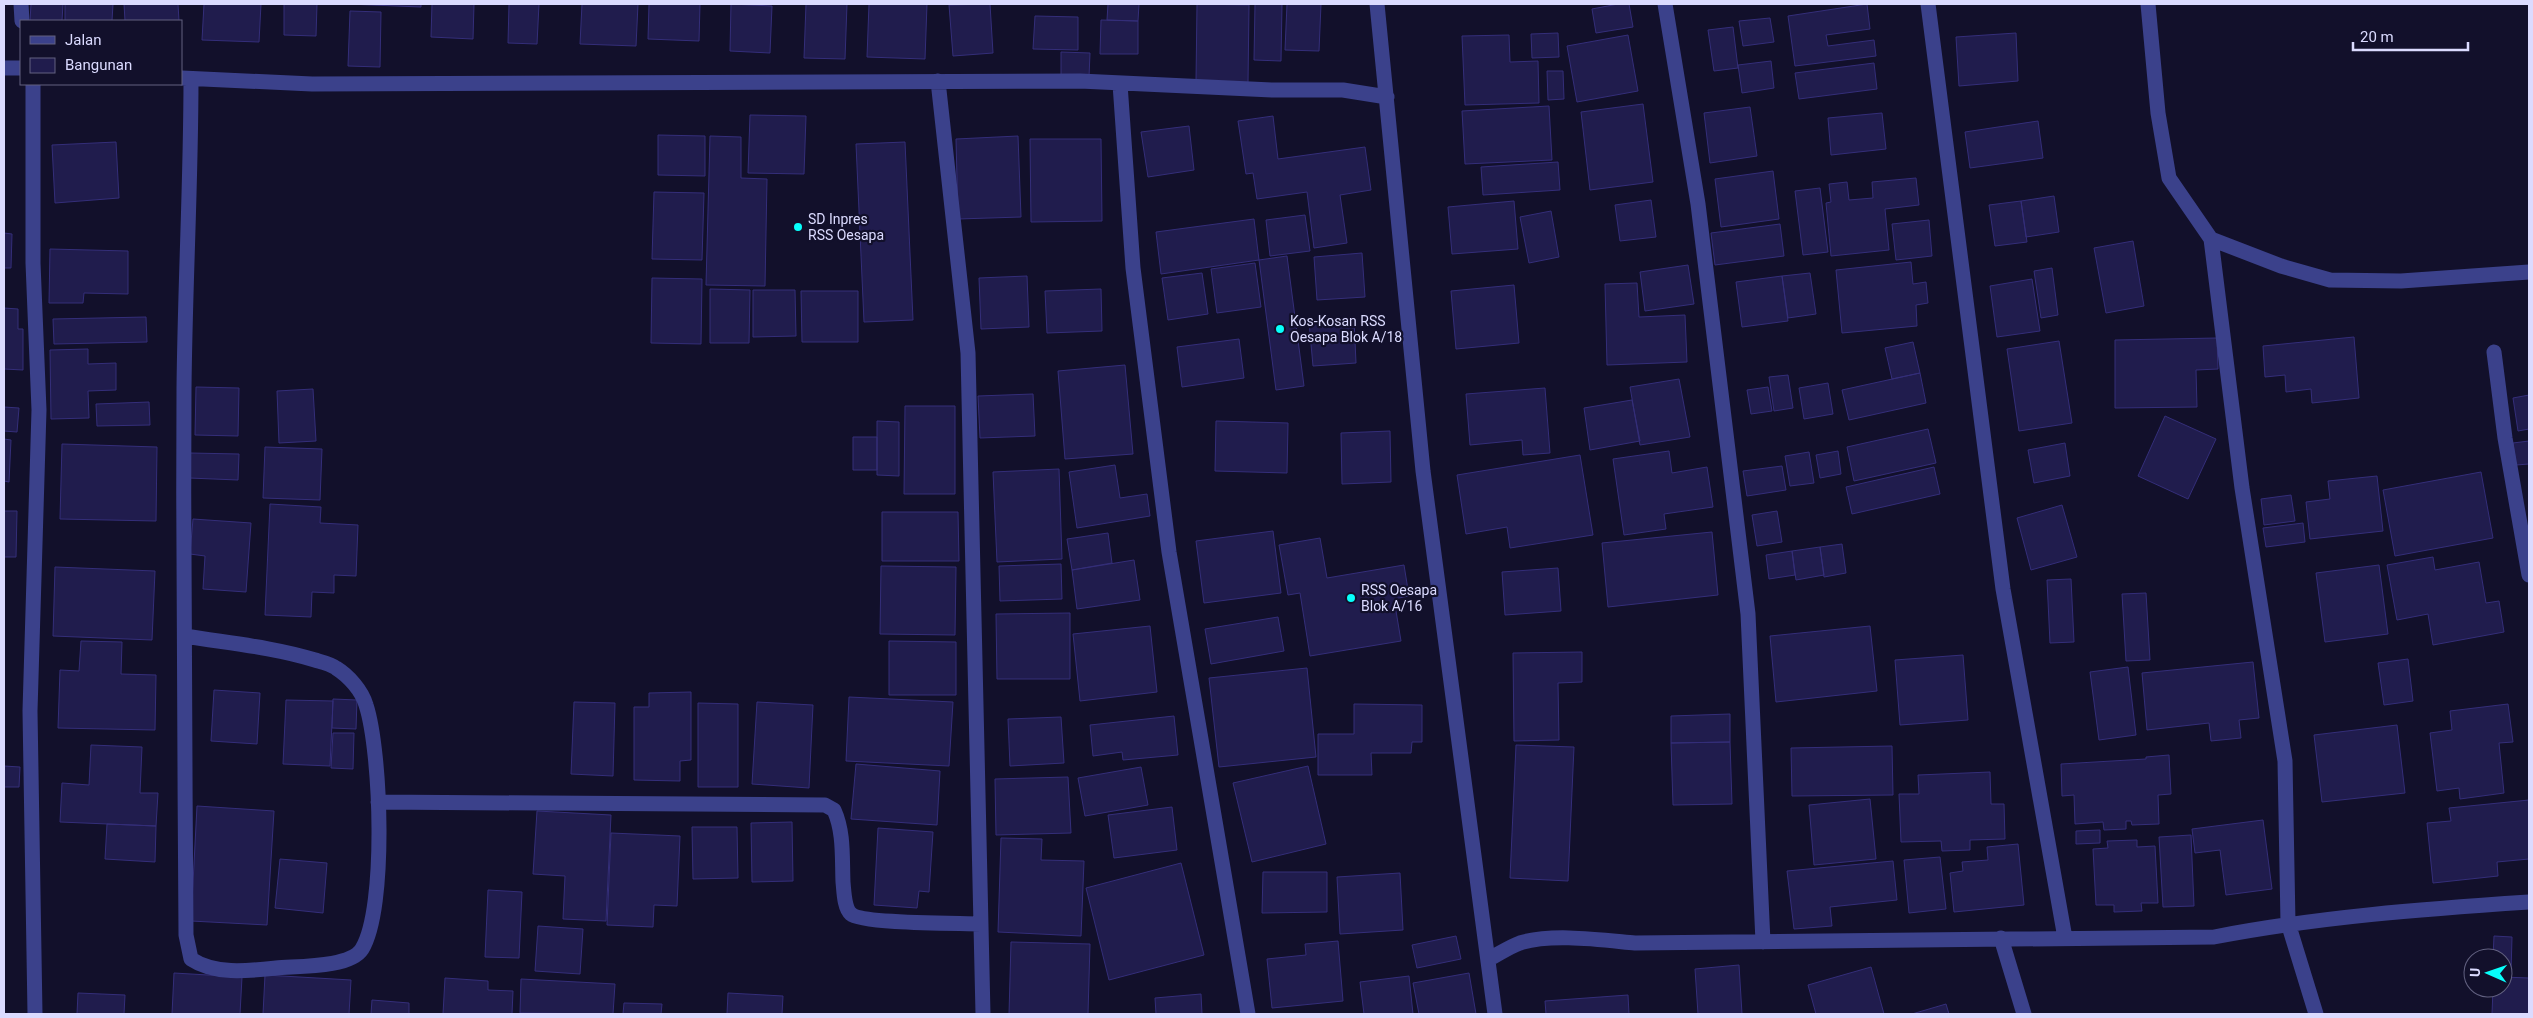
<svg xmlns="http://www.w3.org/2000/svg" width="2533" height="1018" font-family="Roboto,sans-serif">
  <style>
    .building { fill: #201c4d; stroke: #342e79 }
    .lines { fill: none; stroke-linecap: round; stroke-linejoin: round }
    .minor { stroke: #3b418b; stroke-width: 15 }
    .poi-dot { fill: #07fffb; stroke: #12102b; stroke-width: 2 }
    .labels { text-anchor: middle; stroke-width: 4.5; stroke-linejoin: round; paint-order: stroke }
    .poi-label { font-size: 14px; fill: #dbdbff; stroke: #12102b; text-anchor: start }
  </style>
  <rect width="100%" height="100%" fill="#12102b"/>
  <path class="building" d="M31,4h32l-1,17h-32z
    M65,4h48l-1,17h-47z
    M124,4h54l1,17h-54z
    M204,4h57l-2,38 -57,-2z
    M284,4h33l-1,32 -32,-1z
    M347,4h74v3z
    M432,4h42l-1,35 -42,-2z
    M509,4h30l-2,40 -29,-1z
    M582,4h56l-2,42 -56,-2z
    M649,4h51l-1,37 -51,-2z
    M731,4l41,2 -2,47 -40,-2z
    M806,4h41l-2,55 -41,-1z
    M869,4h58l-2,55 -58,-2z
    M990,4l3,49 -40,3 -4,-51z
    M1108,4h31l-1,17 -31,-1z
    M1197,4l52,1 -1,78 -52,-1z
    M1255,4h27l-1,57 -27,-1z
    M1287,4h34l-2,47 -34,-1z
    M1618,4h11l4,23 -37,6 -4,-24z
    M1867,4l3,25 -44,6 2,11 46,-6 2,16 -81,10 -7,-50z
    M350,11l31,1 -1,55 -32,-1z
    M1035,16l43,1v33l-45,-1z
    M1770,18l4,24 -31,4 -4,-25z
    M1101,20l37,1v33h-38z
    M1733,27l5,41 -24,3 -6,-41z
    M1558,33l1,24 -27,1 -1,-24z
    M2016,33l2,48 -59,5 -3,-49z
    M1509,35l1,27 28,-1 1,42 -74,2 -3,-69z
    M1628,35l10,56 -61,11 -10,-56z
    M1061,52l29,1 -1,24 -28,-1z
    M1771,61l3,27 -32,5 -4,-28z
    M1874,63l3,26 -78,10 -4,-26z
    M1547,71h16l1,28 -16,1z
    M1643,104l10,78 -63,8 -9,-78z
    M1549,106l3,54 -87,4 -3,-53z
    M1750,107l7,49 -47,7 -6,-50z
    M1882,113l4,36 -55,6 -3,-37z
    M750,115l56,1 -2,58 -56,-1z
    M1273,116l5,43 87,-12 6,43 -31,5 7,48 -33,5 -7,-56 -50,7 -4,-26 -7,1 -8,-53z
    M2038,121l5,37 -73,10 -5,-36z
    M1189,126l5,44 -46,7 -7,-45z
    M658,135l47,1v40l-47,-1z
    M710,136l31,1v41l26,1 -2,107 -59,-1z
    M1018,136l3,81 -63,2 -2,-80z
    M1030,139h71l1,82 -71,1z
    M116,142l3,56 -64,5 -3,-58z
    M905,142l8,178 -49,2 -8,-178z
    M1558,162l2,28 -77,5 -2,-28z
    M1773,171l6,48 -58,8 -6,-48z
    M1916,178l3,27 -34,4 4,41 -58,6 -5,-53 5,-1 -2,-18 18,-2 2,18 24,-2 -1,-16z
    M1820,188l8,64 -25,3 -8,-64z
    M654,192l50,1 -2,67 -50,-1z
    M2054,196l5,36 -33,5 -5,-36z
    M1651,200l5,37 -36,4 -5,-36z
    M1514,201l4,48 -66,5 -4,-47z
    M2021,201l6,41 -32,4 -6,-41z
    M1551,211l8,46 -30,6 -9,-46z
    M1305,215l5,36 -40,5 -4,-36z
    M1254,219l5,41 -98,14 -5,-42z
    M1929,220l3,36 -36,4 -4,-36z
    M1780,224l4,32 -69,9 -4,-32z
    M4,233l8,1 -1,34h-7z
    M2133,241l11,65 -38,7 -12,-65z
    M50,249l78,2v43l-44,-1 -1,10h-34z
    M1362,253l3,44 -48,3 -3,-43z
    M1287,256l17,130 -28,4 -17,-130z
    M1911,262l2,22 13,-2 2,21 -12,2 1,21 -75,7 -6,-63z
    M1255,263l6,44 -44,6 -6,-44z
    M1688,265l6,39 -49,7 -5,-39z
    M2052,268l6,47 -17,3 -7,-47z
    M1202,273l6,41 -40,6 -6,-42z
    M1810,273l6,41 -28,4 -6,-42z
    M1027,276l2,51 -48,2 -2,-51z
    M1782,276l6,45 -46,6 -6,-45z
    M652,278l50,1 -1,65 -50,-1z
    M2032,279l8,52 -43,6 -7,-51z
    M1637,283l2,34 46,-2 2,47 -80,3 -2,-81z
    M1514,285l5,58 -63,6 -5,-58z
    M710,289l40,1 -1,53h-39z
    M1101,289l1,42 -55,2 -2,-42z
    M753,290h42l1,46 -43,1z
    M801,291h57v51h-56z
    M4,308l14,1v20h5v41l-19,-1z
    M146,317l1,25 -93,2 -1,-25z
    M1354,319l2,44 -43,3 -4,-44z
    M2354,337l5,61 -47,5 -1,-14 -25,3 -1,-17 -20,2 -2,-31z
    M2217,338l1,31 -22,1 1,37 -82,1v-68z
    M1239,339l5,39 -62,9 -5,-40z
    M2059,341l13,82 -53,8 -12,-82z
    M1913,342l7,31 -28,6 -7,-31z
    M88,349v15l28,-1v27l-28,1 1,27 -38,1 -1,-69z
    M1125,365l8,89 -68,5 -7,-88z
    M1920,373l6,30 -77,17 -7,-30z
    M1788,375l5,33 -19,3 -5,-34z
    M1679,379l11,58 -50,8 -10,-58z
    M1828,383l5,31 -29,5 -5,-31z
    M196,387l43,1 -1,48 -43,-1z
    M1768,387l4,24 -21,3 -4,-24z
    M1545,388l5,65 -27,2 -1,-15 -52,5 -4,-51z
    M313,389l3,52 -37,2 -2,-52z
    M1033,394l2,42 -55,2 -2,-42z
    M2529,395v34l-11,2 -5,-33z
    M1632,400l8,41 -50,9 -6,-42z
    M149,402l1,23 -53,1 -1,-22z
    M905,406h50v88h-51z
    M4,407l15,1 -2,24 -13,-1z
    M2165,416l51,23 -28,60 -50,-23z
    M877,421l22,1v54l-22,-1z
    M1216,421l72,2 -1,50 -72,-2z
    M1928,429l8,34 -82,18 -7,-34z
    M1390,431l1,51 -49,2 -1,-51z
    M853,437h24v33h-24z
    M4,439l7,1 -2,42 -5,-1z
    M2529,441v23l-13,1 -3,-22z
    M2065,443l5,33 -36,7 -6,-33z
    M62,444l95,3 -1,74 -96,-2z
    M265,447l57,2 -2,51 -57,-2z
    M1669,451l3,22 35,-6 6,40 -49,7 2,15 -42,6 -11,-76z
    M1838,451l3,23 -21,4 -4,-23z
    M1809,452l5,31 -24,3 -5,-30z
    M190,453l49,1 -1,26 -49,-2z
    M1580,455l13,80 -83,13 -3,-21 -41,7 -9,-59z
    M1115,465l5,33 27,-4 3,22 -73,12 -8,-56z
    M1782,466l4,24 -39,6 -4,-25z
    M1934,467l6,27 -88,20 -6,-27z
    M1059,469l3,90 -65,3 -4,-90z
    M2481,472l12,66 -98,18 -12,-66z
    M2377,476l6,55 -73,8 -4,-37 24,-3 -2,-18z
    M2291,495l4,26 -31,4 -3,-26z
    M270,504l51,3 -1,16 38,2 -2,51 -22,-1v18l-22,-1 -1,25 -46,-2z
    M2062,505l15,52 -46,13 -14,-52z
    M4,511h13l-1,46h-12z
    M1777,511l5,31 -25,4 -5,-31z
    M882,512h76l1,49h-77z
    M193,519l58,4 -5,69 -43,-3 2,-33 -15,-2z
    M2303,523l2,19 -39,5 -3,-19z
    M1273,531l8,62 -77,10 -8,-62z
    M1712,532l6,63 -110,12 -6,-64z
    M1108,533l4,30 -40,7 -5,-31z
    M1320,538l7,40 77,-13 5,31 -15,3 7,42 -91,15 -10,-63 -12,2 -9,-50z
    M1842,544l4,29 -22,4 -4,-30z
    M1820,547l4,28 -28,5 -4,-29z
    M1792,551l3,24 -26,4 -3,-24z
    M2433,557l2,13 44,-8 7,41 13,-2 5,31 -71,13 -5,-31 -31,6 -10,-55z
    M1134,560l6,40 -63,9 -5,-39z
    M1061,564l1,35 -62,2 -1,-35z
    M2379,565l9,69 -63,8 -9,-69z
    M881,566l75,1 -1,68 -75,-1z
    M55,567l100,4 -3,69 -99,-4z
    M1558,568l3,43 -56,4 -3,-43z
    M2071,579l3,63 -24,1 -3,-63z
    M2146,593l4,67 -24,1 -4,-67z
    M1070,613v66h-73l-1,-65z
    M1278,617l6,34 -73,13 -6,-35z
    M1150,626l7,66 -77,9 -7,-67z
    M1870,626l7,65 -101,11 -6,-66z
    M81,641l41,1 -1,32 35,1 -1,55 -97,-2 2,-58 19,1z
    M889,641l67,1v53h-67z
    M1582,652v30l-24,1 1,57 -45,1 -1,-88z
    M1963,655l5,65 -68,5 -5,-65z
    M2408,659l5,42 -29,4 -6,-42z
    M2253,662l6,56 -20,2 2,18 -30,3 -2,-18 -62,7 -5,-57z
    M2128,667l8,68 -37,5 -9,-68z
    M1307,668l9,89 -97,10 -10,-89z
    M214,690l46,3 -3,51 -46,-3z
    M691,692v68l-11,1v20l-46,-1v-73h15v-14z
    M849,697l104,5 -4,64 -103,-5z
    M333,699l24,1 -1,29 -24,-1z
    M286,700l47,1 -3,65 -47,-2z
    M574,702l41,1 -2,73 -42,-2z
    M757,702l56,3 -4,83 -57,-4z
    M698,703l40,1v83h-40z
    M1354,704l68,1v37h-10l-1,11h-40l1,22h-54v-41h36z
    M2508,704l5,38 -14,1 5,50 -44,6 -1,-11 -22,3 -7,-58 22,-3 -2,-19z
    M1730,714v28l-59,1v-27z
    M1174,716l4,39 -55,5 -1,-8 -29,4 -3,-31z
    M1061,717l3,46 -54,3 -2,-47z
    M2397,725l8,68 -83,9 -8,-67z
    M333,733h21l-1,36 -22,-1z
    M1730,742l2,62 -59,1 -2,-62z
    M91,745l51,2 -2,46h18l-2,33 -96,-4 2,-39 27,2z
    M1516,745l58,2 -6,134 -58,-3z
    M1892,746l1,49 -101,1 -1,-48z
    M2169,755l2,39 -13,1 1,29 -27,1 -1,-4h-5v8l-22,1 -1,-8 -28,2 -1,-29 -12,1 -1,-32 85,-5v-2z
    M856,764l84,7 -3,54 -86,-6z
    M4,766l16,1 -1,20h-15z
    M1308,766l18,78 -74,18 -19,-79z
    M1141,767l7,38 -63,11 -7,-38z
    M1990,772l1,32h13l1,35 -35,1v10l-28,1 -1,-10 -40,1 -2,-48h20l-1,-19z
    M1068,777l3,56 -75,2 -1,-56z
    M1870,799l6,60 -62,6 -5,-60z
    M2529,800v59l-32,3 1,14 -65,7 -6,-60 24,-2 -2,-13z
    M197,806l77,5 -7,114 -76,-4z
    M1172,807l5,43 -63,8 -6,-43z
    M537,811l74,4 -5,106 -43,-2 2,-43 -32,-2z
    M2263,820l9,69 -46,6 -6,-45 -25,3 -3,-24z
    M792,822l1,59 -41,1 -1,-59z
    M107,824l49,2 -1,36 -50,-3z
    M692,827h45l1,51 -45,1z
    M878,828l55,4 -4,60 -10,-1 -2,17 -43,-3z
    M2100,830v13l-24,1v-13z
    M611,833l69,3 -3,70 -23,-1 -1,22 -46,-2z
    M2191,835l3,71 -31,1 -4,-70z
    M1001,838l41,1 -1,21 43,1 -3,75 -83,-4z
    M2137,840v7l18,-1 3,57h-17l1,8 -28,1v-7h-18l-3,-56 15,-1 -1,-7z
    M2018,844l6,61 -70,7 -4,-39 13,-2 -1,-9 26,-2 -1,-13z
    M1940,857l6,52 -37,4 -5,-53z
    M280,859l47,4 -4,50 -48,-5z
    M1893,861l4,39 -67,7 2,19 -38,3 -7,-58z
    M1181,863l23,92 -95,25 -23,-92z
    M1263,872h64v40l-65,1z
    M1400,873l3,57 -63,4 -3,-57z
    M488,890l34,2 -3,66 -34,-1z
    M538,926l45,3 -3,45 -45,-3z
    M1456,936l5,23 -44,9 -5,-23z
    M2494,936l18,1 -1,36 -8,-1v-14h-10z
    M1338,941l5,60 -71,7 -5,-49 39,-4 -1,-11z
    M1011,942l79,2 -2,70h-79z
    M1739,965l3,49h-44l-3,-45z
    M1871,967l13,47h-68l-8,-29z
    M174,973l68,4 -2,37h-68z
    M1469,973l7,41h-57l-6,-31z
    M265,975l86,5 -2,34h-86z
    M1409,976l4,38h-49l-4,-32z
    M2503,977l26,1v36h-37l1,-26h10z
    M445,978l43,3v9l25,1 -1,23h-69z
    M521,979l94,5 -2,30 -93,-1z
    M78,993l47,2 -1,19h-47z
    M728,993l55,3 -1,18h-55z
    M1201,994l1,20h-46l-1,-16z
    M1628,995l1,19h-83l-1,-13z
    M372,1000l37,3v11h-38z
    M624,1003l38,1 -1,10h-38z
    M1946,1004l3,10h-37z"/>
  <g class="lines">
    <path class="minor" d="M21,4l1,17
      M1377,4l46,467 72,543
      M1665,4l33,200 50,410 15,328
      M1928,4l75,585 62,349
      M2148,4l10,109 11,65 42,61 70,27 49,14 71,1 128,-9
      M4,68h17
      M182,78l130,6 768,-3 192,9h71l44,7
      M938,81l30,272 15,661
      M33,84v179l6,147 -9,301 5,303
      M1120,84l13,184 36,284 79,462
      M2211,239l31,249 43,273 3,162 28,91
      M2494,352l11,86 24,137
      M185,636c42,7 88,11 130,24 7,2 16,4 21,8 13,8 26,23 30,37 15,46 21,203 -4,244 -12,19 -65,17 -86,19 -28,3 -61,7 -85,-9l-5,-24c-1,-182 -3,-364 -2,-546 1,-104 7,-207 7,-310
      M378,802l447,3 9,5c10,22 8,47 9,72 1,9 1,26 8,32 11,10 110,9 130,10
      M2001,938l23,76
      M1489,959c10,-5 20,-12 31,-16 31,-10 82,-3 115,0l579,-6c104,-20 209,-28 315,-35"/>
  </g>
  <g class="poi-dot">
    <circle cx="798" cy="227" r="5"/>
    <circle cx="1280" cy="329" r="5"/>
    <circle cx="1351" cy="598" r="5"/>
  </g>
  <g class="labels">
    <g class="poi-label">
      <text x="808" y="224">SD Inpres<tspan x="808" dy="16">RSS Oesapa</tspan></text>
      <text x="1290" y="326">Kos-Kosan RSS<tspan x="1290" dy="16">Oesapa Blok A/18</tspan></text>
      <text x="1361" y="595">RSS Oesapa<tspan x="1361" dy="16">Blok A/16</tspan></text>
    </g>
  </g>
  <rect width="2533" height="1018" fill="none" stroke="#dbdbff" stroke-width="10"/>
  <rect x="20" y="20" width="162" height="65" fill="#12102b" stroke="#626180"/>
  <rect x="30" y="36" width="25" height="8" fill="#3b418b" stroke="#626180"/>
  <text x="65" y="45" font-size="15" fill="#dbdbff">Jalan</text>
  <rect x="30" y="58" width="25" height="15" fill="#201c4d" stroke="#626180"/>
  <text x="65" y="70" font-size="15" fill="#dbdbff">Bangunan</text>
  <g transform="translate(2488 973) rotate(272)"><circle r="24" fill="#12102b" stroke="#626180"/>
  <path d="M0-4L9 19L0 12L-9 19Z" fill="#07fffb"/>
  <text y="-8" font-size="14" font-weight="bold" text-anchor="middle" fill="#dbdbff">U</text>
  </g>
  <path d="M2353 42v8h115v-8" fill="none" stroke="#dbdbff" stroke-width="2.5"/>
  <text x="2360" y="42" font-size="15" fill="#dbdbff" stroke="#12102b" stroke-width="4" paint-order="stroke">20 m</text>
</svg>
